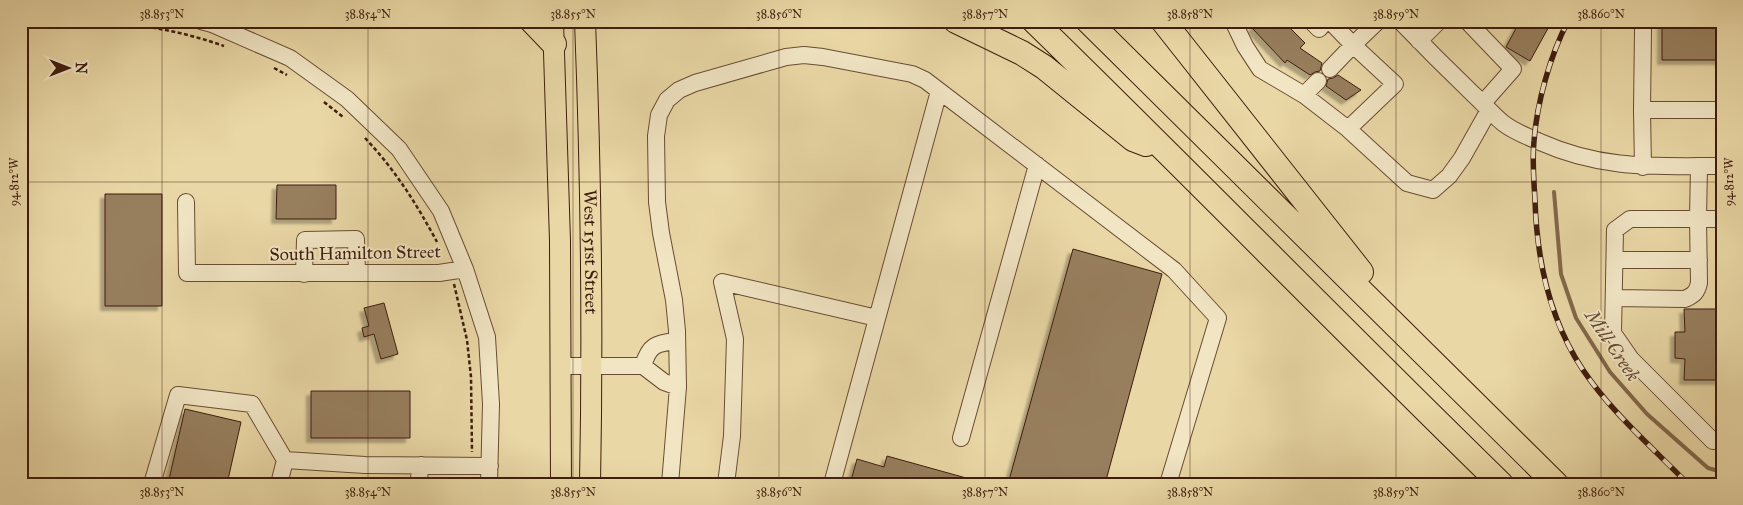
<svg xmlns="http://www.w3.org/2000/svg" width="1743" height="505" font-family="'IM FELL Great Primer',serif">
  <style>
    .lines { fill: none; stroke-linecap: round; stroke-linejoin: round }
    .stream { stroke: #82674a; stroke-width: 4 }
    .building { fill: #977e5d; stroke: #3e1d0e; filter: url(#shadow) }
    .minor-casing { stroke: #694c34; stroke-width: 18 }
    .major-casing { stroke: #3e1d0e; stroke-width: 22 }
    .highway-casing { stroke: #3e1d0e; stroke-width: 26 }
    .path { stroke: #3e1d0e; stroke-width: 2.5; stroke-dasharray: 4 2.5; stroke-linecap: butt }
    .minor { stroke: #f1e5c4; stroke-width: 16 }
    .major { stroke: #e9d7a5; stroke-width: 20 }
    .highway { stroke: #e9d7a5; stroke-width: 24 }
    .rail-casing { stroke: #3e1d0e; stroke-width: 5.5 }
    .rail { stroke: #f1e5c4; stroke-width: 4; stroke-dasharray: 11; stroke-linecap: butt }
    .ticks { fill: none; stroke: #3e1d0e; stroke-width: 1; stroke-opacity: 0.45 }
    .labels { text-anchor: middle; stroke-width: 4; stroke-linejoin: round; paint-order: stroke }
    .street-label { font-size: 18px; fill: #3e1d0e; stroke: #f1e5c4 }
    .water-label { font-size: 19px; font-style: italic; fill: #664831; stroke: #f1e5c4 }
    .neatline { fill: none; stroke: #3e1d0e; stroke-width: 2 }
    .ticks-label { font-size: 12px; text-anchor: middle; fill: #3e1d0e }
  </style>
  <defs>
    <filter id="shadow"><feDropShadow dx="-4.5" dy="4.5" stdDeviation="1" flood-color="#0004"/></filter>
  </defs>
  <rect width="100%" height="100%" fill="#e9d7a5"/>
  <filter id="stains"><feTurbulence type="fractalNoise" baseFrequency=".004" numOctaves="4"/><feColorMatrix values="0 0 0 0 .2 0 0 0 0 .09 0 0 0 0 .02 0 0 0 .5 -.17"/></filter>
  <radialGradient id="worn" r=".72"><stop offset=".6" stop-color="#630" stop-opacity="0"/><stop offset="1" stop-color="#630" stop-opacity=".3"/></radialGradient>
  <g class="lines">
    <path class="stream" d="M1554,192l7,82 15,44 34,54 37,42 61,54 14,4"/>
  </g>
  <path class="building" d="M1259,21h24l22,22 -5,5 22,15 -2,8 -5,1 -5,3 -23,-15 -2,3 -33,-35z
    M1520,21h32l-22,40 -24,-14z
    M1662,21h60v39h-60z
    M1338,75l23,15 -15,10 -20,-14 2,-7 5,-1z
    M277,185h59v34h-60z
    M105,194h57v112h-57z
    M1073,249l89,25 -57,210h-97z
    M384,303l14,51 -17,5 -7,-25 -10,3 -2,-9 7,-2 -5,-18z
    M1684,309h38v71h-38l1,-21 -10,-1v-26h10z
    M311,391h99v47h-99z
    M185,409l56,13 -14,62h-59z
    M887,456l90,25v3h-127l7,-25 27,8z"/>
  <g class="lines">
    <defs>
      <path id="minor" d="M201,21l11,3 78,34 57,41 52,50 42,62 24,58 22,68 4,67 -2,80
        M1233,21l12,25 15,23 44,26 44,34 59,54 26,7 16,-14 13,-18 27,-48
        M1311,21l8,8 7,-8
        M1330,21l23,24 25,-24
        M1400,21c24,25 48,49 73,73 10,9 19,20 30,29 10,8 25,14 37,19 63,28 114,24 182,24
        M1467,21l46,48 -30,34
        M1643,30l-1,80h80
        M1419,41l20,-20
        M1330,69l23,-24 42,39 -47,45
        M1304,95l14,-14
        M1642,110l1,57
        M1699,166l-1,53h-68l-15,11 -2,103 18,26 82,82h9
        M186,202l1,71h252l26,-4
        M1615,260h84
        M304,274l1,-34 51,-1 1,34
        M1614,298l71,1c9,-4 12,-7 14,-16l-1,-64h24
        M561,366h82l21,16 14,5
        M643,366c6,-21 13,-23 34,-25
        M961,438l76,-273
        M285,460l80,5 125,1
        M152,484l26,-89 74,9 33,56 -6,24
        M418,484l3,-19
        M670,484l8,-97 -1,-56 -3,-31 -13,-67 -4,-31 -1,-66 3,-21 8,-15 12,-10 16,-7 91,-26 18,-2 19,2 89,17 13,6 249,190 44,48 -50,166
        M726,484l6,-48 3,-97 -13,-57 155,36
        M832,484l107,-393"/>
      <g id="major">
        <path d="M553,21l7,220 1,243"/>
        <path id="s1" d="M585,21c6,154 8,308 5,463"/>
      </g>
      <path id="highway" d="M532,21l22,23
        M956,21l66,32 22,14 89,72 13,5
        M1034,21c157,153 310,310 467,463
        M1088,21l468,463
        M1163,21l198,251"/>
    </defs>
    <use href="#minor" class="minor-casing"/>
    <use href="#major" class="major-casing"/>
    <use href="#highway" class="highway-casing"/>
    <path class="path" d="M68,21c54,0 105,7 156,25
      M274,68l13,7
      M324,102l19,15
      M365,138c31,33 51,65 72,104
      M454,284l13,56 4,37 1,75"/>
    <use href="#minor" class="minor"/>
    <use href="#major" class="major"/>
    <use href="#highway" class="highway"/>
    <defs>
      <path id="rail" d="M1568,21c-18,35 -31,81 -34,120 -2,20 0,40 1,60 2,60 14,118 48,169 29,43 69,77 105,114"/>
    </defs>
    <use href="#rail" class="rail-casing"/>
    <use href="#rail" class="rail"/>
  </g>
  <path class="ticks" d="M162,21v463M368,21v463M573,21v463M779,21v463M985,21v463M1190,21v463M1396,21v463M1601,21v463M21,182h1701"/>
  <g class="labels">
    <g class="street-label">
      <text dy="6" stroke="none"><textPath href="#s1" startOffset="231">West 151st Street</textPath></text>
      <text transform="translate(355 253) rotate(-1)" y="6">South Hamilton Street</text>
    </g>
    <g class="water-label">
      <text transform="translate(1613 345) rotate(56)" y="7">Mill Creek</text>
    </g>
  </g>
  <rect width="1743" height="505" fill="none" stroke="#e9d7a5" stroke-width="55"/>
  <g transform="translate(68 68) rotate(90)" stroke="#f1e5c4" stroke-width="4" paint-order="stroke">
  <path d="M0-4L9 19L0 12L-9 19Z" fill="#3e1d0e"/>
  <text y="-8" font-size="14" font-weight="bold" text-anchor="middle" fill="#3e1d0e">N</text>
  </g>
  <rect x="28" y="28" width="1688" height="450" class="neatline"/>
  <g class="ticks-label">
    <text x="162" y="18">38.853°N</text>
    <text x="368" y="18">38.854°N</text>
    <text x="573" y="18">38.855°N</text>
    <text x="779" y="18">38.856°N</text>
    <text x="985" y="18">38.857°N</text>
    <text x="1190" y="18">38.858°N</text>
    <text x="1396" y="18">38.859°N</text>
    <text x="1601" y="18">38.860°N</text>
    <text transform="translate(1729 182) rotate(-90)" y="4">94.812°W</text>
    <text transform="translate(14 182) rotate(-90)" y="4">94.812°W</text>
    <text x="162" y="496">38.853°N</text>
    <text x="368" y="496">38.854°N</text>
    <text x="573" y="496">38.855°N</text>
    <text x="779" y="496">38.856°N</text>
    <text x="985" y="496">38.857°N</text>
    <text x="1190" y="496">38.858°N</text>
    <text x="1396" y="496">38.859°N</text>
    <text x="1601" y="496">38.860°N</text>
  </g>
  <rect width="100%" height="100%" filter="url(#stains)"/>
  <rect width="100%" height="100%" fill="url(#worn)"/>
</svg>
